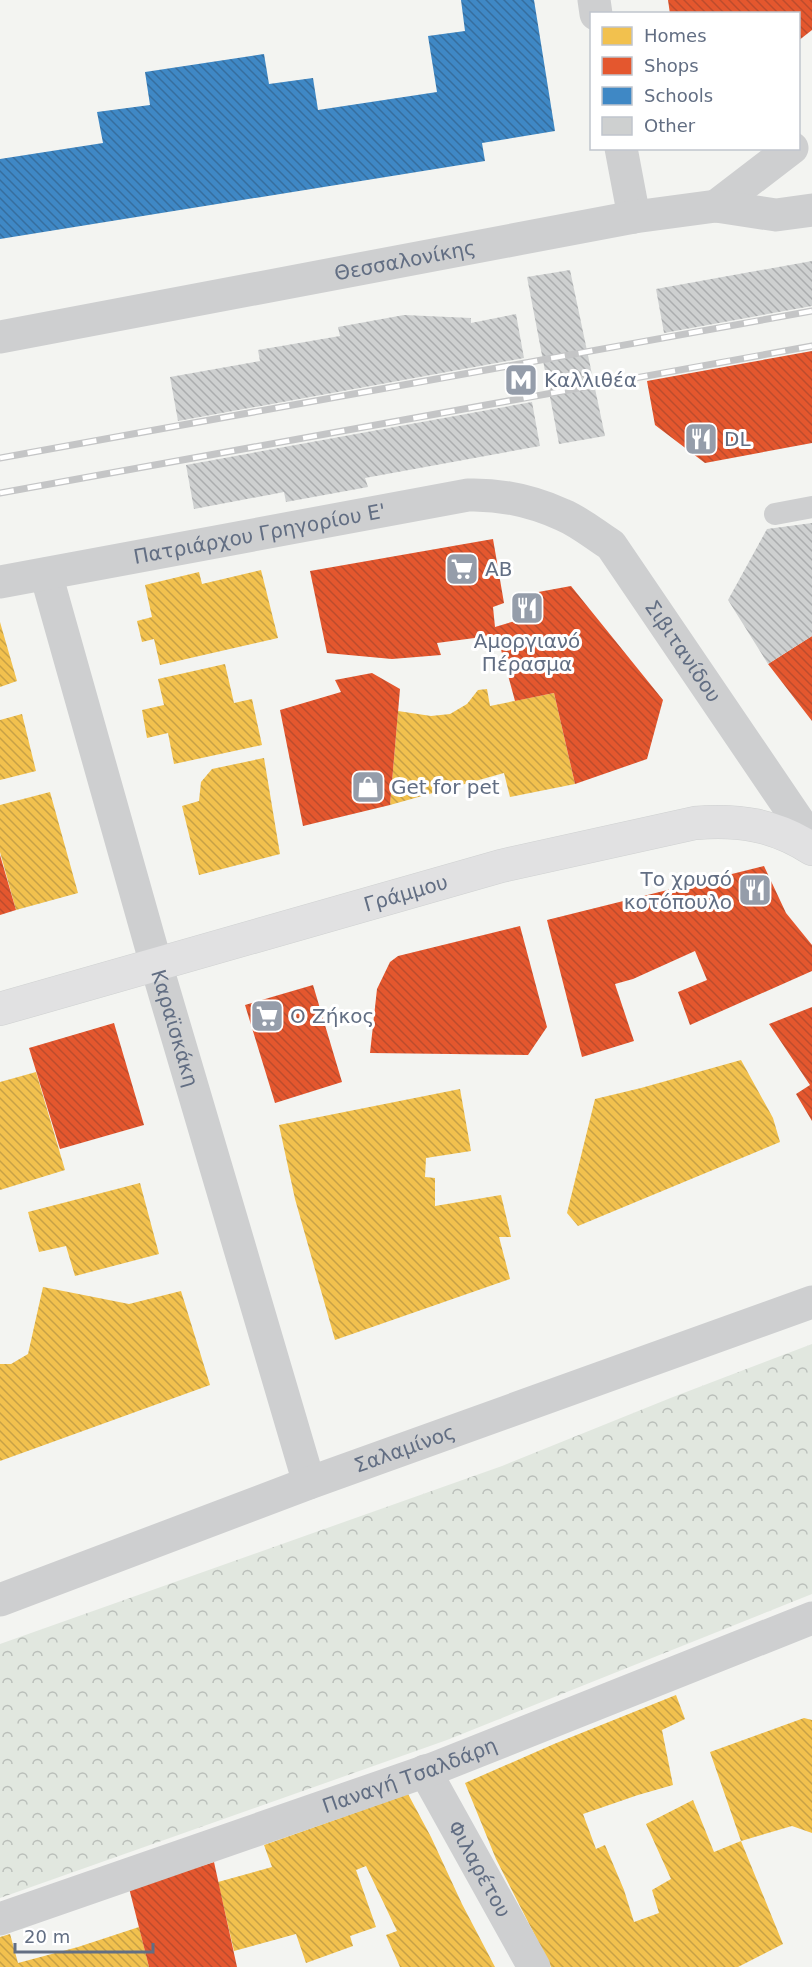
<svg xmlns="http://www.w3.org/2000/svg" width="812" height="1967" font-family="'DejaVu Sans',sans-serif">
  <style>
    .forest { fill: url(#forest-crowns) }
    .homes { fill: url(#homes-back-hatch) }
    .shops { fill: url(#shops-back-hatch) }
    .schools { fill: url(#schools-back-hatch) }
    .building { fill: url(#building-back-hatch) }
    .lines { fill: none; stroke-linecap: round; stroke-linejoin: round }
    .secondary-casing { stroke: #cfd1d1; stroke-width: 34 }
    .lane { stroke: #cecfd0; stroke-width: 22 }
    .street { stroke: #cecfd0; stroke-width: 33 }
    .secondary { stroke: #e1e1e2; stroke-width: 33 }
    .rail-casing { stroke: #c4c5c6; stroke-width: 7 }
    .rail { stroke: #fff; stroke-width: 4.5; stroke-dasharray: 14; stroke-linecap: butt }
    .labels { text-anchor: middle; stroke-width: 6; stroke-linejoin: round; paint-order: stroke }
    .street-label { font-size: 20px; fill: #626e83; stroke: #fff }
    .poi-label { font-size: 20px; fill: #626e83; stroke: #fff; text-anchor: start }
  </style>
  <defs>
    <pattern id="forest-crowns" width="20" height="18" patternUnits="userSpaceOnUse" patternTransform="scale(1.5)"><rect width="20" height="18" fill="#e1e7df"/><path d="M2 6a3 3 0 1 1 6 0M12 15a3 3 0 1 1 6 0" fill="none" stroke="#babfba"/></pattern>
    <pattern id="homes-back-hatch" width="6" height="6" patternUnits="userSpaceOnUse" patternTransform="scale(1.5)"><rect width="6" height="6" fill="#f2c14e"/><path d="M-1 5l2 2M0 0l6 6M5-1l2 2" fill="none" stroke="#c7a146"/></pattern>
    <pattern id="shops-back-hatch" width="6" height="6" patternUnits="userSpaceOnUse" patternTransform="scale(1.5)"><rect width="6" height="6" fill="#e4572e"/><path d="M-1 5l2 2M0 0l6 6M5-1l2 2" fill="none" stroke="#bc4c2d"/></pattern>
    <pattern id="schools-back-hatch" width="6" height="6" patternUnits="userSpaceOnUse" patternTransform="scale(1.5)"><rect width="6" height="6" fill="#3f88c5"/><path d="M-1 5l2 2M0 0l6 6M5-1l2 2" fill="none" stroke="#366e9e"/></pattern>
    <pattern id="building-back-hatch" width="6" height="6" patternUnits="userSpaceOnUse" patternTransform="scale(1.5)"><rect width="6" height="6" fill="#ced0d0"/><path d="M-1 5l2 2M0 0l6 6M5-1l2 2" fill="none" stroke="#abadae"/></pattern>
  </defs>
  <rect width="100%" height="100%" fill="#f3f4f1"/>
  <path class="forest" d="M812,1344v250l-365,146 -447,158v-254l502,-178 171,-69z"/>
  <path class="homes" d="M261,570l17,68 -118,27 -6,-26 -12,3 -5,-21 15,-4 -7,-32 54,-13 3,12z
    M0,622l17,59 -17,6z
    M225,664l9,39 18,-4 10,46 -88,19 -6,-31 -21,5 -5,-28 22,-5 -6,-26z
    M487,689l3,17 64,-13 21,91 -65,13 -6,-24 -114,32 8,-94 33,5 19,-2 17,-10 11,-14z
    M22,714l14,57 -36,9v-60z
    M264,758l16,96 -81,21 -17,-69 17,-5 2,-19 11,-13z
    M50,792l28,101 -62,17 -16,-58v-47z
    M741,1060l32,58 7,24 -202,84 -11,-13 28,-114 46,-11z
    M36,1072l29,98 -65,20v-108z
    M460,1089l11,62 -45,7 -1,19 10,1v28l66,-11 10,42h-12l11,42 -175,61 -40,-141 -16,-74z
    M140,1183l19,71 -84,22 -9,-30 -27,6 -11,-40z
    M43,1287l86,17 52,-13 29,94 -210,76v-97h11l17,-10z
    M676,1695l9,24 -23,11 11,55 -35,10 -55,19 13,35 9,-4 19,45 10,32 25,-9 -7,-23 19,-11 -25,-55 47,-24 21,52 27,-11 42,103 -45,23h-187l-55,-108 -31,-76 89,-39z
    M804,1718l8,2v113l-20,-7 -51,15 -31,-89z
    M408,1794l23,43 31,67 33,63h-95l-14,-32 11,-4 -31,-65 -10,4 20,57 -26,9 3,10 -47,17 -10,-29 -62,17 -16,-69 54,-15 -8,-22z
    M139,1927l10,40h-149v-30l10,-3 8,29 60,-16z"/>
  <path class="shops" d="M668,0h144v30l-14,11v-27h-128z
    M812,351v92l-107,20 -50,-38 -8,-44z
    M493,539l11,64 -11,4 2,20 20,-6 -4,-24 60,-11 92,114 -16,59 -72,25 -21,-91 -39,8 -18,-66 -60,8 4,12 -49,4 -65,-6 -17,-82z
    M812,636v85l-44,-57z
    M372,673l28,16 -10,116 -87,21 -23,-116 61,-18 -6,-12z
    M0,855l16,55 -16,5z
    M764,866l22,47 26,32v26l-122,54 -12,-33 29,-12 -12,-29 -62,28 -18,5 19,57 -52,16 -35,-137z
    M520,926l27,101 -19,28 -158,-2 7,-64 13,-27 8,-6z
    M313,985l29,97 -67,21 -30,-98z
    M812,1007v114l-16,-27 14,-9 -41,-61z
    M114,1023l30,102 -84,24 -31,-101z
    M214,1862l23,105h-88l-20,-79z"/>
  <path class="schools" d="M461,0h73l21,131 -73,12 3,18 -485,78v-80l103,-16 -6,-31 53,-7 -5,-33 119,-18 5,30 44,-6 5,32 119,-18 -9,-56 37,-5z"/>
  <path class="building" d="M812,261v45l-148,27 -8,-44z
    M570,270l35,166 -46,8 -32,-167z
    M516,314l8,44 -346,63 -8,-44 90,-16 -2,-11 82,-14 -2,-9 66,-12 67,3v5z
    M532,402l8,44 -175,32 3,9 -82,15 -2,-10 -90,17 -8,-44z
    M812,523v113l-44,28 -40,-64 39,-71z"/>
  <g class="lines">
    <defs>
      <g id="secondary">
        <path id="s7" d="M0,1009l501,-143 194,-43c43,-4 80,2 117,26"/>
      </g>
    </defs>
    <use href="#secondary" class="secondary-casing"/>
    <path class="lane" d="M775,514l37,-7"/>
    <g class="street">
      <path d="M594,0l2,14"/>
      <path d="M621,148l13,69"/>
      <path d="M716,206l76,-58"/>
      <path id="s1" d="M0,337l634,-120 82,-11 60,9 36,-5"/>
      <path id="s2" d="M46,574l110,390 153,519"/>
      <path id="s3" d="M0,582l468,-87c34,-1 64,6 95,20 17,7 32,20 48,30l201,296"/>
      <path id="s4" d="M0,1600l309,-117 503,-181"/>
      <path id="s5" d="M425,1771l109,196"/>
      <path id="s6" d="M0,1919l435,-151 377,-150"/>
    </g>
    <use href="#secondary" class="secondary"/>
    <defs>
      <path id="rail" d="M0,458l812,-147
        M0,493l812,-147"/>
    </defs>
    <use href="#rail" class="rail-casing"/>
    <use href="#rail" class="rail"/>
  </g>
  <defs>
    <symbol id="metro-square" viewBox="-11 -11 22 22"><rect x="-9" y="-9" width="18" height="18" rx="4" fill="#959daa" stroke="#fff"/><path d="M-5.5 5V-5H-3L0 0L3-5H5.5V5H3V-.5L0 4L-3-.5V5Z" fill="#fff"/></symbol>
    <symbol id="restaurant-square" viewBox="-11 -11 22 22"><rect x="-9" y="-9" width="18" height="18" rx="4" fill="#959daa" stroke="#fff"/><path d="M-5-6h1v4h1v-4h1v4h1v-4h1v5L-1.5 .5V6h-2V.5L-5-1ZM5-6V6H3V1.5H1.5Q1.5-4 5-6Z" fill="#fff"/></symbol>
    <symbol id="supermarket-square" viewBox="-11 -11 22 22"><rect x="-9" y="-9" width="18" height="18" rx="4" fill="#959daa" stroke="#fff"/><path d="M-6-5.5h2.5l.6 2H6L4.5 2H-2.5L-4.4-4H-6ZM-1.5 3.2a1.3 1.3 0 1 0 .1 0ZM3 3.2a1.3 1.3 0 1 0 .1 0Z" fill="#fff"/></symbol>
    <symbol id="shop-square" viewBox="-11 -11 22 22"><rect x="-9" y="-9" width="18" height="18" rx="4" fill="#959daa" stroke="#fff"/><path d="M-5-2.5h2.3a2.7 3.5 0 0 1 5.4 0H5L5.5 6h-11ZM-1.5-2.5h3a1.5 2.3 0 0 0-3 0Z" fill="#fff"/></symbol>
  </defs>
  <g fill-rule="evenodd">
    <use href="#metro-square" x="502" y="361" width="38" height="38"/>
    <use href="#restaurant-square" x="682" y="420" width="38" height="38"/>
    <use href="#supermarket-square" x="443" y="550" width="38" height="38"/>
    <use href="#restaurant-square" x="508" y="589" width="38" height="38"/>
    <use href="#shop-square" x="349" y="768" width="38" height="38"/>
    <use href="#restaurant-square" x="736" y="871" width="38" height="38"/>
    <use href="#supermarket-square" x="248" y="997" width="38" height="38"/>
  </g>
  <g class="labels">
    <g class="street-label">
      <text dy="7" stroke="none"><textPath href="#s1" startOffset="412">Θεσσαλονίκης</textPath></text>
      <text dy="7" stroke="none"><textPath href="#s3" startOffset="264">Πατριάρχου Γρηγορίου Ε'</textPath></text>
      <text dy="7" stroke="none"><textPath href="#s3" startOffset="759">Σιβιτανίδου</textPath></text>
      <text dy="7" stroke="none"><textPath href="#s7" startOffset="422">Γράμμου</textPath></text>
      <text dy="7" stroke="none"><textPath href="#s2" startOffset="472">Καραϊσκάκη</textPath></text>
      <text dy="7" stroke="none"><textPath href="#s4" startOffset="432">Σαλαμίνος</textPath></text>
      <text dy="7" stroke="none"><textPath href="#s6" startOffset="434">Παναγή Τσαλδάρη</textPath></text>
      <text dy="7" stroke="none"><textPath href="#s5" startOffset="112">Φιλαρέτου</textPath></text>
    </g>
    <g class="poi-label">
      <text x="544" y="387">Καλλιθέα</text>
      <text x="724" y="446">DL</text>
      <text x="485" y="576">ΑΒ</text>
      <text x="527" y="648" text-anchor="middle">Αμοργιανό<tspan x="527" dy="23">Πέρασμα</tspan></text>
      <text x="391" y="794">Get for pet</text>
      <text x="732" y="886" text-anchor="end">Το χρυσό<tspan x="732" dy="23">κοτόπουλο</tspan></text>
      <text x="290" y="1023">Ο Ζήκος</text>
    </g>
  </g>
  <rect x="590" y="12" width="210" height="138" fill="#ffffff" stroke="#c0c5cd" stroke-width="1.5"/>
  <rect x="602" y="27" width="30" height="18" fill="#f2c14e" stroke="#c0c5cd" stroke-width="1.5"/>
  <text x="644" y="42" font-size="18" fill="#626e83">Homes</text>
  <rect x="602" y="57" width="30" height="18" fill="#e4572e" stroke="#c0c5cd" stroke-width="1.5"/>
  <text x="644" y="72" font-size="18" fill="#626e83">Shops</text>
  <rect x="602" y="87" width="30" height="18" fill="#3f88c5" stroke="#c0c5cd" stroke-width="1.5"/>
  <text x="644" y="102" font-size="18" fill="#626e83">Schools</text>
  <rect x="602" y="117" width="30" height="18" fill="#ced0d0" stroke="#c0c5cd" stroke-width="1.5"/>
  <text x="644" y="132" font-size="18" fill="#626e83">Other</text>
  <path d="M15 1943v9h138v-9" fill="none" stroke="#626e83" stroke-width="3"/>
  <text x="24" y="1943" font-size="18" fill="#626e83" stroke="#ffffff" stroke-width="4.5" paint-order="stroke">20 m</text>
</svg>
